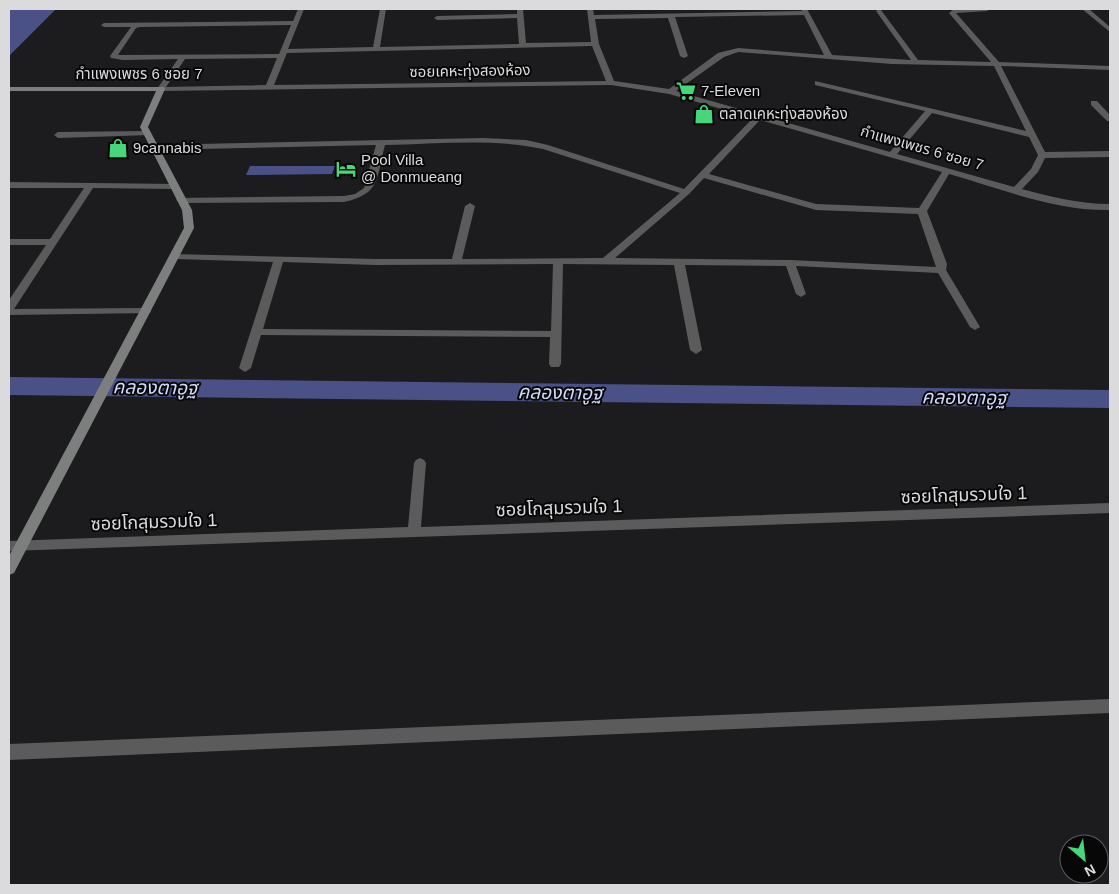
<svg xmlns="http://www.w3.org/2000/svg" width="1119" height="894" font-family="Helvetica,'Noto Sans Thai',sans-serif">
  <style>
    .water { fill: #495187 }
    .lines { fill: none; stroke-linecap: round; stroke-linejoin: round }
    .canal { fill: #495187; fill-rule: evenodd }
    .street { fill: #5a5b5a; fill-rule: evenodd }
    .secondary { fill: #7d7f7e; fill-rule: evenodd }
    .labels { text-anchor: middle; stroke-width: 4; stroke-linejoin: round; paint-order: stroke }
    .far-street-label { font-size: 15px; fill: #dbdbdd; stroke: #070708 }
    .far-poi-label { font-size: 15px; fill: #dbdbdd; stroke: #070708; text-anchor: start }
    .street-label { font-size: 18px; fill: #dbdbdd; stroke: #070708 }
    .water-label { font-size: 19px; font-style: italic; fill: #d3dafc; stroke: #070708 }
  </style>
  <rect width="100%" height="100%" fill="#1c1c1f"/>
  <path class="water" d="M9,9h47l-47,47z
    M250,166h85l-3,8 -86,1z"/>
  <g class="lines">
    <path class="canal" d="M9,377l1101,13v18l-1101,-13z"/>
    <path class="street" d="M298,9h6l-16,40 85,-2 7,-38h6l-6,38 139,-3 -2,-26 -80,2 -3,-2 3,-2 80,-2v-5h6l3,34 65,-1 -4,-33h6l1,6 208,-4 -1,-2h6l25,46 79,5 -35,-49 3,-2 2,1 37,50 73,2 -42,-49 5,-4h36l-3,2 -31,2 43,49 111,4v4l-109,-4 44,86 65,-1v6l-65,1 -7,14 -16,17c30,8 57,15 88,15v6c-55,1 -108,-21 -161,-36l-22,37 20,53 -1,6 34,57 -5,3 -5,-3 -32,-54 -142,-7 10,28 -5,3 -5,-3 -10,-28 -101,-1 17,85 -6,4 -6,-4 -16,-85 -111,-1 -2,100 -2,3h-8l-2,-3 1,-27 -289,-2 -10,33 -6,4 -6,-4 34,-106 -98,-3 -5,-3 1,-2 205,5h76l13,-53 5,-3 5,3 -13,53 141,-1 77,-65 -137,-44c-51,-11 -106,-5 -158,-4 -9,33 -4,49 -41,57l-163,1 -5,-3 2,-2 166,-2 11,-2 9,-6 12,-43 -223,5 -3,-1v-4l333,-7 43,2 22,5 136,44 69,-71 -84,-24 -58,-9 -450,6 -4,-2 21,-30 -55,1 -12,-2 -1,-2 21,-29h-27l-3,-2 3,-2 189,-2zM804,15l20,40 -86,-7 -20,5 -49,36 -55,-8 -15,-37 -4,-25 73,-1 12,38 4,2 4,-2 -13,-39zM291,25l-12,29 -161,1 18,-27 4,-1zM592,46l14,35 -332,4 13,-32zM738,52l154,12 102,2 32,65 -211,-50v4l110,26 -35,41 -214,-61 48,-34zM277,58l-11,27 -100,2 19,-28zM932,113l97,24 9,18 -7,14 -17,18 -117,-33zM760,120l182,52 -23,36 -103,-4 -107,-30zM704,178l112,32 102,4 18,53 -146,-7 -175,-2 74,-64zM283,262l93,3 177,-1 -2,67 -288,-2z
      M1082,9h7l21,18v5z
      M1091,101h6l13,14v6h-3l-16,-16z
      M147,131h3v4l-92,3 -4,-3 4,-3z
      M9,182l168,2v4l-3,1 -81,-1 -79,121 132,-1 5,3 -1,2 -141,2v-15l37,-55h-37v-6h41l34,-51h-75z
      M420,458l4,2 2,3 -5,64 689,-24v10l-1101,38v-10l399,-14 6,-64 2,-3z
      M1110,699v14l-1101,47v-16z"/>
    <path class="secondary" d="M9,87h155l1,2 -17,38 44,83 2,18 -180,345 -5,2v-19l175,-328 -2,-18 -42,-83 16,-36h-147z"/>
  </g>
  <defs>
    <symbol id="supermarket-bare" viewBox="-9 -9 18 18"><path d="M-6-5.5h2.5l.6 2H6L4.5 2H-2.5L-4.4-4H-6ZM-1.5 3.2a1.3 1.3 0 1 0 .1 0ZM3 3.2a1.3 1.3 0 1 0 .1 0Z" fill="#45d77a" stroke="#070708" stroke-width="2.5" paint-order="stroke"/></symbol>
    <symbol id="shop-bare" viewBox="-9 -9 18 18"><path d="M-5-2.5h2.3a2.7 3.5 0 0 1 5.4 0H5L5.5 6h-11ZM-1.5-2.5h3a1.5 2.3 0 0 0-3 0Z" fill="#45d77a" stroke="#070708" stroke-width="2.5" paint-order="stroke"/></symbol>
    <symbol id="hotel-bare" viewBox="-9 -9 18 18"><path d="M-6-4.5h1.5V1H6V5H4.5V3h-9V5H-6ZM-4 0a1.8 1.8 0 1 1 3.6 0ZM.5 0V-2.5h3Q6-2.5 6 0Z" fill="#45d77a" stroke="#070708" stroke-width="2.5" paint-order="stroke"/></symbol>
  </defs>
  <g fill-rule="evenodd">
    <use href="#supermarket-bare" x="672" y="77" width="28" height="28"/>
    <use href="#shop-bare" x="690" y="100" width="28" height="28"/>
    <use href="#shop-bare" x="104" y="134" width="28" height="28"/>
    <use href="#hotel-bare" x="332" y="155" width="28" height="28"/>
  </g>
  <g class="labels">
    <g class="far-street-label">
      <text transform="translate(470 71) rotate(-1)" y="5">ซอยเคหะทุ่งสองห้อง</text>
      <text x="139" y="79">กำแพงเพชร 6 ซอย 7</text>
      <text transform="translate(922 148) rotate(16)" y="5">กำแพงเพชร 6 ซอย 7</text>
    </g>
    <g class="far-poi-label">
      <text x="701" y="96">7-Eleven</text>
      <text x="719" y="119">ตลาดเคหะทุ่งสองห้อง</text>
      <text x="133" y="153">9cannabis</text>
      <text x="361" y="165">Pool Villa<tspan x="361" dy="17">@ Donmueang</tspan></text>
    </g>
    <g class="street-label">
      <text transform="translate(964 495) rotate(-2)" y="6">ซอยโกสุมรวมใจ 1</text>
      <text transform="translate(559 508) rotate(-2)" y="6">ซอยโกสุมรวมใจ 1</text>
      <text transform="translate(154 522) rotate(-2)" y="6">ซอยโกสุมรวมใจ 1</text>
    </g>
    <g class="water-label">
      <text transform="translate(155 387) rotate(1)" y="7">คลองตาอูฐ</text>
      <text transform="translate(560 392) rotate(1)" y="7">คลองตาอูฐ</text>
      <text transform="translate(964 397) rotate(1)" y="7">คลองตาอูฐ</text>
    </g>
  </g>
  <rect width="1119" height="894" fill="none" stroke="#dbdbdd" stroke-width="20"/>
  <g transform="translate(1084 859) rotate(152)"><circle r="24" fill="#070708" stroke="#5c5c5d"/>
  <path d="M0-4L9 19L0 12L-9 19Z" fill="#45d77a"/>
  <text y="-8" font-size="14" font-weight="bold" text-anchor="middle" fill="#dbdbdd">N</text>
  </g>
</svg>
